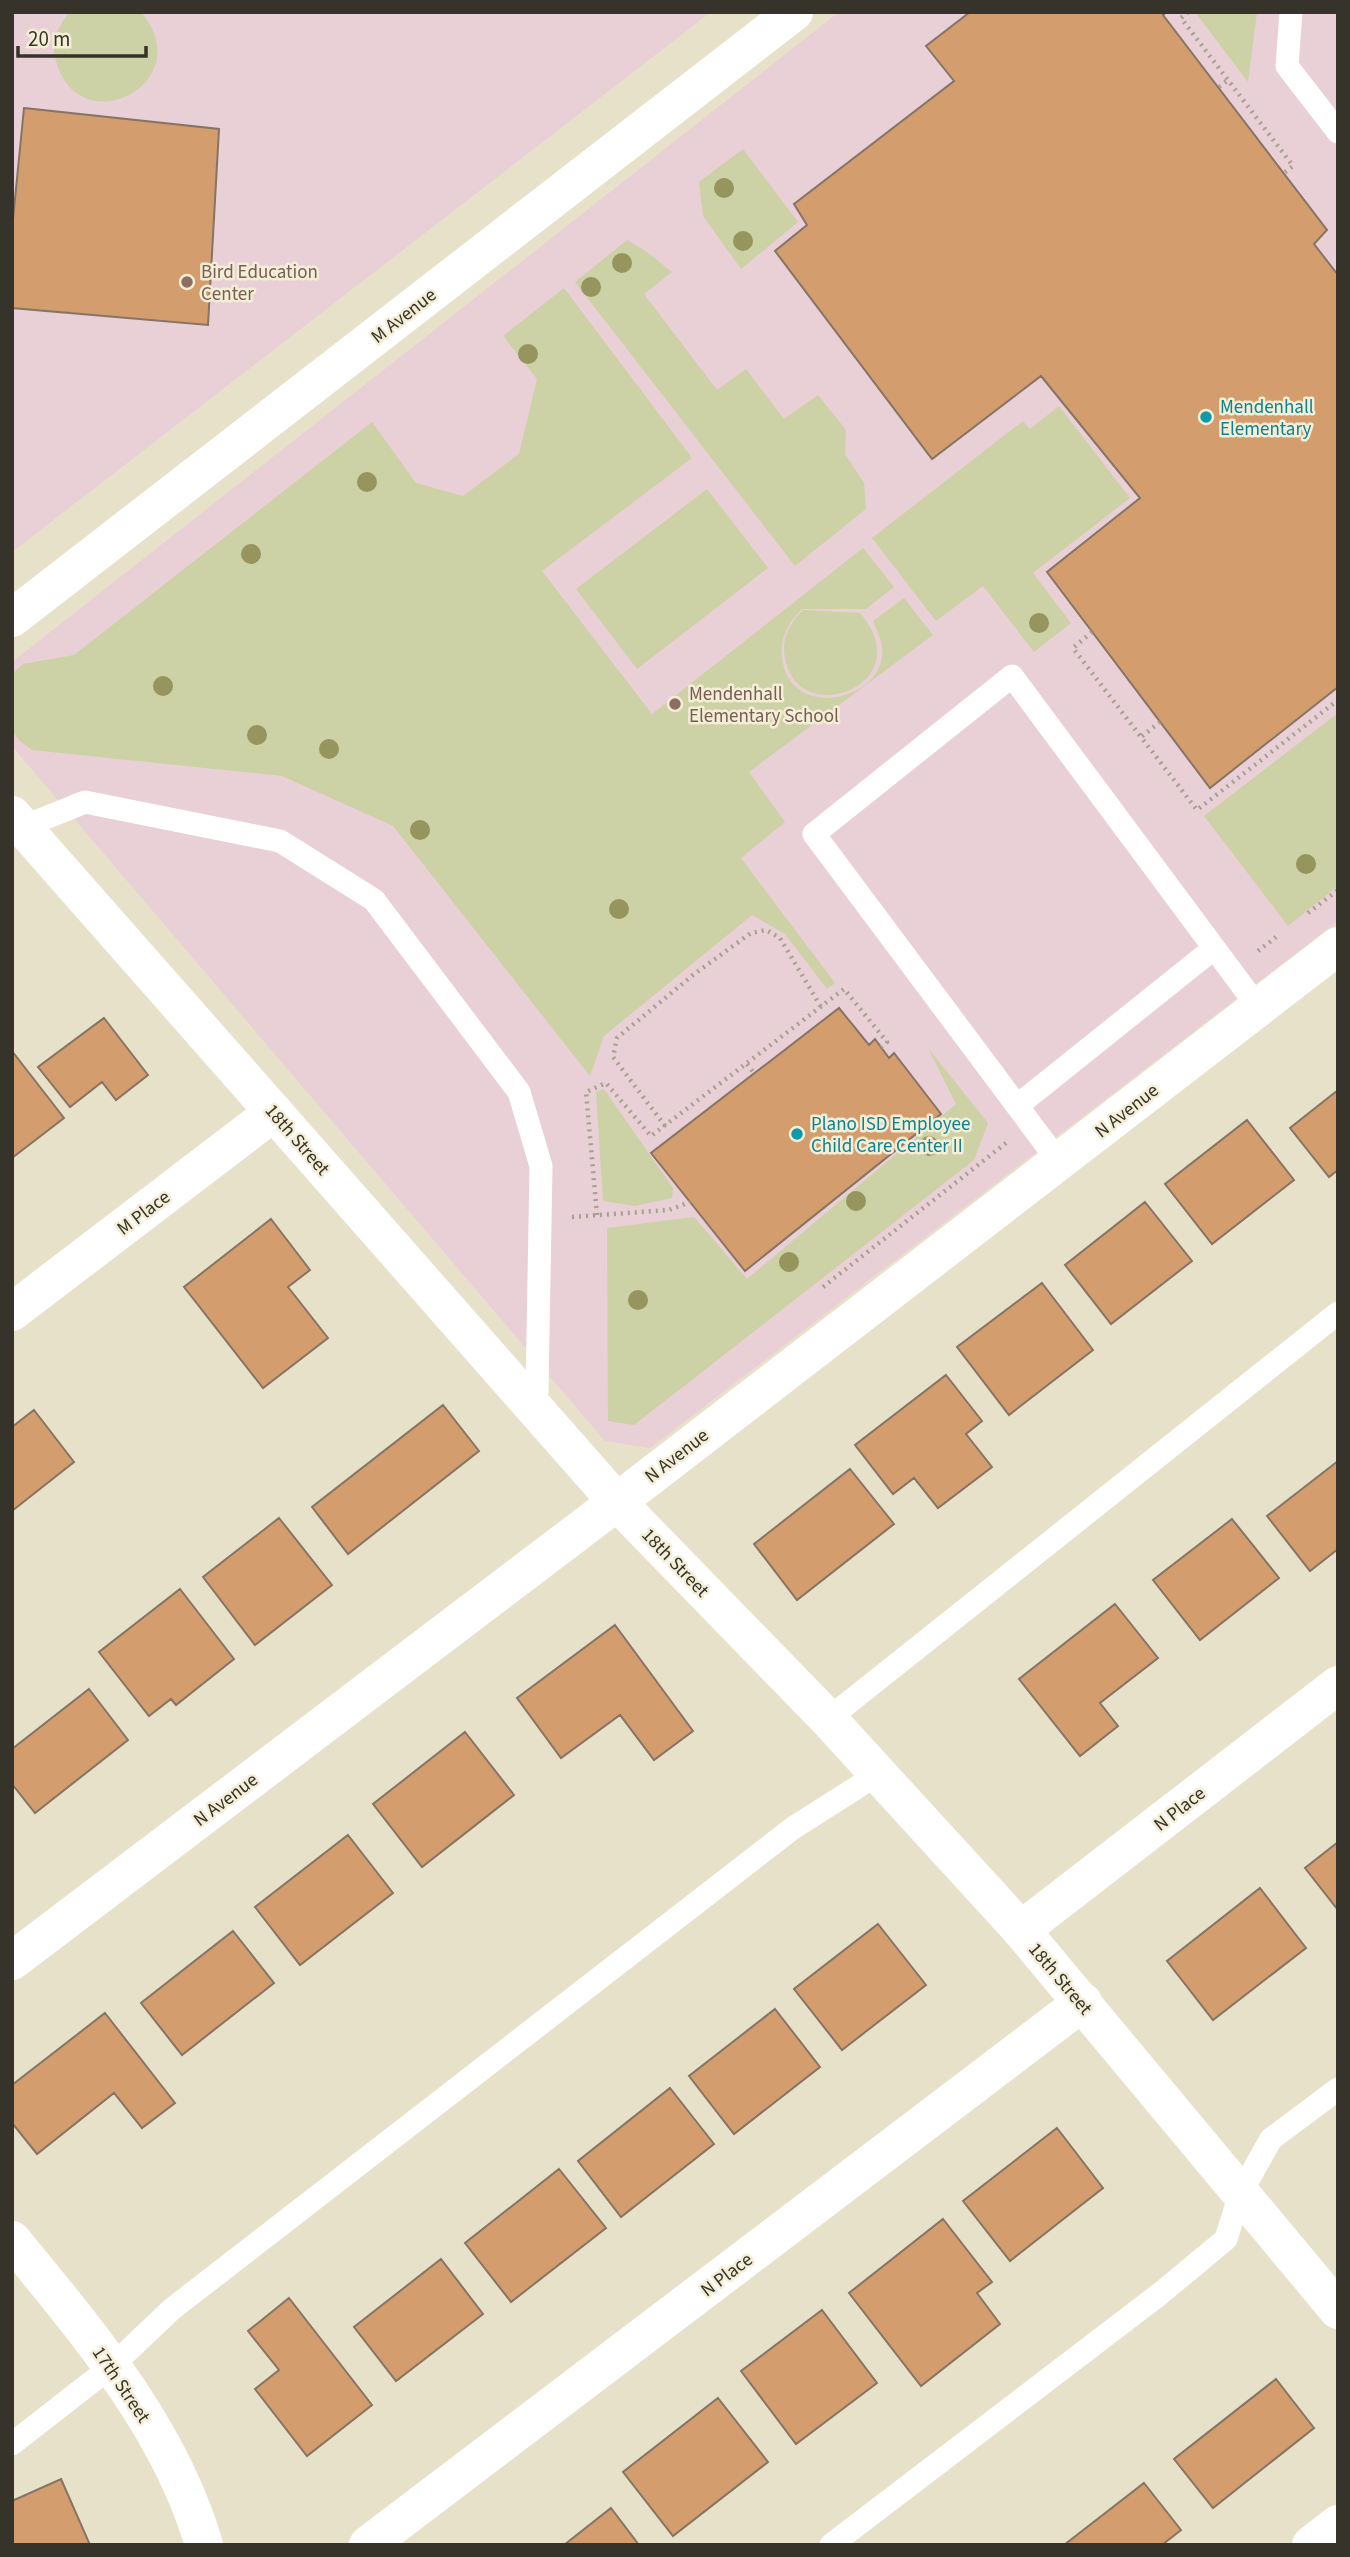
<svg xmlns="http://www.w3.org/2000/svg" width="1350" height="2557" font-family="'Source Sans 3',sans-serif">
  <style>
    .education { fill: #e9cfd6 }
    .green { fill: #ccd2a5 }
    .building { fill: #d39d6e; stroke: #867465; stroke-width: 2 }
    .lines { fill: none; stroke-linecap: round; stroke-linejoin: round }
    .path { stroke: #a6a18f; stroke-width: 4.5; stroke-dasharray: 2 5; stroke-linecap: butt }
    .lane { stroke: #fff; stroke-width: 23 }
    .street { stroke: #fff; stroke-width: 38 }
    .secondary { stroke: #fff; stroke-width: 38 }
    .tree { fill: #95955d }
    .education-dot { fill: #8d6e63; stroke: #f5eed7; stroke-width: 2.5 }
    .culture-dot { fill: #0f9aa8; stroke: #f5eed7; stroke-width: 2.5 }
    .labels { text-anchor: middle; stroke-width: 5; stroke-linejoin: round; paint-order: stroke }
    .education-label { font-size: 19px; fill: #785e54; stroke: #f5eed7; text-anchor: start }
    .street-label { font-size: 19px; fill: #35332a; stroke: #f5eed7 }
    .culture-label { font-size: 19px; fill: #0d838f; stroke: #f5eed7; text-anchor: start }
  </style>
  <rect width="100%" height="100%" fill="#e8e1ca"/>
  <path class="education" d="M12,12h699l-699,540z
    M839,12h499v909l-688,527 -45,-7 -593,-695v-84z"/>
  <path class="green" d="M70,12h71c60,71 -62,133 -85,49 -6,-18 2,-35 14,-49z
    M1195,12h62l-9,70z
    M743,149l55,73 -57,47 -38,-53 -4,-34z
    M627,240l20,12 25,20 -28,22 73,96 29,-21 38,50 34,-24 28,35 -1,24 19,29 2,26 -71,57 -220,-284z
    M564,288l128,170 -150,113 110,143 211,-166 31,39 -28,22h-64c-14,14 -22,28 -20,48 7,67 107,43 100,-10 -1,-9 -6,-18 -9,-26l31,-23 29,37 -184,137 36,50 -44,36 94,125 -8,6 -42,-55 -33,-19 -148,121 -14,40 -197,-250 -111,-50 -250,-26 -12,-9 -8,-10v-57l11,-10 51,-9 298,-233 44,61 47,13 56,-42 18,-75 -34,-43z
    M1059,406l71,92 -97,75 38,50 -37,29 -51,-66 -47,35 -64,-83 151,-117 7,8z
    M707,489l61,79 -131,101 -61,-80z
    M803,610l57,3c62,72 -63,118 -75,45 -4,-19 4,-34 18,-48z
    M1338,713v173l-50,40 -84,-110z
    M928,1048l60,75 -14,37 -340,265 -26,-4 -1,-193 87,-11 53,62 209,-175z
    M604,1089l69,99 -1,10 -37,8 -32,-5 -7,-109z"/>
  <path class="building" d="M970,12h197l-4,3 164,215 -13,14 24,31v412l-128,101 -163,-216 93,-74 -99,-122 -109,83 -157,-208 32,-26 -13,-21 160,-123 -28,-35z
    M24,108l195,21 -11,196 -196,-17v-79z
    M839,1008l30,37 6,-6 14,19 5,-5 47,61 -196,157 -94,-118z
    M104,1018l44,57 -32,25 -14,-18 -32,25 -32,-40z
    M12,1051l52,67 -52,40z
    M1338,1090v80l-9,7 -39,-49z
    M1247,1120l47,60 -82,64 -47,-60z
    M1145,1202l47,59 -81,63 -46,-59z
    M271,1219l39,51 -22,17 40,51 -65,50 -79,-101z
    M1042,1283l51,67 -84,65 -52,-68z
    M946,1375l36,46 -16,13 26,33 -54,41 -24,-30 -21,16 -38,-49z
    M443,1405l36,46 -131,103 -36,-47z
    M34,1410l40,52 -62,49v-84z
    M1338,1461v88l-28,22 -43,-55z
    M850,1469l44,55 -97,76 -43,-56z
    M279,1518l53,67 -77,60 -52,-68z
    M1232,1519l47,59 -79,62 -47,-60z
    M180,1589l54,70 -58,46 -5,-6 -22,17 -50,-64z
    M1115,1604l43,54 -58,45 18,23 -38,30 -61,-77z
    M615,1625l78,106 -39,29 -34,-45 -59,43 -44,-60z
    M89,1689l39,51 -93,73 -23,-29v-35z
    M465,1732l49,63 -92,72 -49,-63z
    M348,1835l45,58 -93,72 -45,-58z
    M1338,1842v68l-33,-42z
    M1260,1888l46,60 -93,72 -46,-59z
    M878,1924l48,61 -84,65 -48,-61z
    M233,1931l41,52 -92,72 -41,-52z
    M775,2009l45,58 -86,67 -45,-58z
    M105,2013l70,90 -33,25 -28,-35 -77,61 -25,-31v-38z
    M670,2088l44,56 -93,73 -43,-56z
    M1057,2128l46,60 -93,73 -47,-60z
    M559,2169l47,59 -95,74 -46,-59z
    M943,2219l49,63 -15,11 23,31 -79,62 -72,-93z
    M441,2259l42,55 -87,67 -42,-54z
    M289,2298l83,107 -65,51 -52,-67 24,-19 -31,-39z
    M822,2310l55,73 -81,61 -55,-73z
    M1276,2379l38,49 -101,80 -39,-49z
    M718,2398l50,64 -95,74 -50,-64z
    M61,2479l29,66h-78v-44z
    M1144,2483l37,47 -19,15h-98z
    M611,2508l28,37h-75z"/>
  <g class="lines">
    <path class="path" d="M1188,12l-7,6 112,148 -9,7
      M1219,87l8,-6
      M1092,632l-19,16 68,89
      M1160,722l-19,15 56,73 141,-110
      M1308,913l30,-23
      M1258,951l18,-14
      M747,1064l7,9
      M665,1126l-52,-69 4,-19 76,-63 58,-42 15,-3 14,8 41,69
      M597,1215l-11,-123 20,-9 45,53 193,-147 43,53 -6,5
      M572,1217l97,-7 21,-8
      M823,1287l183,-144"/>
    <path class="lane" d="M1291,12l-4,54 51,66
      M23,827l62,-25 195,39 94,59 145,192 22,74 -4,225 -8,11
      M1017,1106l196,-157
      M1059,1162l-245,-328 198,-158 246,331
      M828,1719l510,-406
      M12,2444l100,-78 60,-57 621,-481 85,-54
      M831,2545l330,-252 65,-54 14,-45 31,-55 67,-50"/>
    <path class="street" d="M12,618l782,-606
      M12,1312l262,-200
      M1021,1930l317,-245
      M12,1961l605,-459 721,-556
      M12,2240c76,93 158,188 192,305
      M368,2545l715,-543
      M1311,2545l27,-21"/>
    <path class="secondary" d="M12,815l605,687 211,217 193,211 317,380"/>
  </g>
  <g class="tree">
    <circle cx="724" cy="188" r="10"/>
    <circle cx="743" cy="241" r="10"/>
    <circle cx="622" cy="263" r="10"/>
    <circle cx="591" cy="287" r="10"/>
    <circle cx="528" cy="354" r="10"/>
    <circle cx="367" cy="482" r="10"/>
    <circle cx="251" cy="554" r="10"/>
    <circle cx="1039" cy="623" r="10"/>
    <circle cx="163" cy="686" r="10"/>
    <circle cx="257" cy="735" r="10"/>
    <circle cx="329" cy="749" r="10"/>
    <circle cx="420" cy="830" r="10"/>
    <circle cx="1306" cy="864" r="10"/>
    <circle cx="619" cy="909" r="10"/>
    <circle cx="929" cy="1146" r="10"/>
    <circle cx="856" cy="1201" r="10"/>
    <circle cx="789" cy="1262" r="10"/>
    <circle cx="638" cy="1300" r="10"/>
  </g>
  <g class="education-dot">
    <circle cx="187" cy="282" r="7"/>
    <circle cx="675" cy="704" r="7"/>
  </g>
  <g class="culture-dot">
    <circle cx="1206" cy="417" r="7"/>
    <circle cx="797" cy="1134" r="7"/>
  </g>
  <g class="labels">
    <g class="education-label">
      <text x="201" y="278">Bird Education<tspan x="201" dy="22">Center</tspan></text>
      <text x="689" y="700">Mendenhall<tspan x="689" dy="22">Elementary School</tspan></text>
    </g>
    <g class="street-label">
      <text transform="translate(403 315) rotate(-38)" y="7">M Avenue</text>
      <text transform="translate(1126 1110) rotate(-38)" y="7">N Avenue</text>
      <text transform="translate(298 1139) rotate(49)" y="7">18th Street</text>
      <text transform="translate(143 1212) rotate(-37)" y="7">M Place</text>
      <text transform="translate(676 1455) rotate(-38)" y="7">N Avenue</text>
      <text transform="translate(676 1562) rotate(46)" y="7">18th Street</text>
      <text transform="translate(225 1799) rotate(-37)" y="7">N Avenue</text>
      <text transform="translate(1179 1808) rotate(-38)" y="7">N Place</text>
      <text transform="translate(1061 1978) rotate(50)" y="7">18th Street</text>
      <text transform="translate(726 2274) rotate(-37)" y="7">N Place</text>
      <text transform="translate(122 2384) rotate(56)" y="7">17th Street</text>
    </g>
    <g class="culture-label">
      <text x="1220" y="413">Mendenhall<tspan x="1220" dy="22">Elementary</tspan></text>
      <text x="811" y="1130">Plano ISD Employee<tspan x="811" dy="22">Child Care Center II</tspan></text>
    </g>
  </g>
  <rect width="1350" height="2557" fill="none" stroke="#35332a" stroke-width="28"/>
  <path d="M18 46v10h128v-10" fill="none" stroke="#35332a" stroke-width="3.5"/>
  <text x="28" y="46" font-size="21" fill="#35332a" stroke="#f5eed7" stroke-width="5" paint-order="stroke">20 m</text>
</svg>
